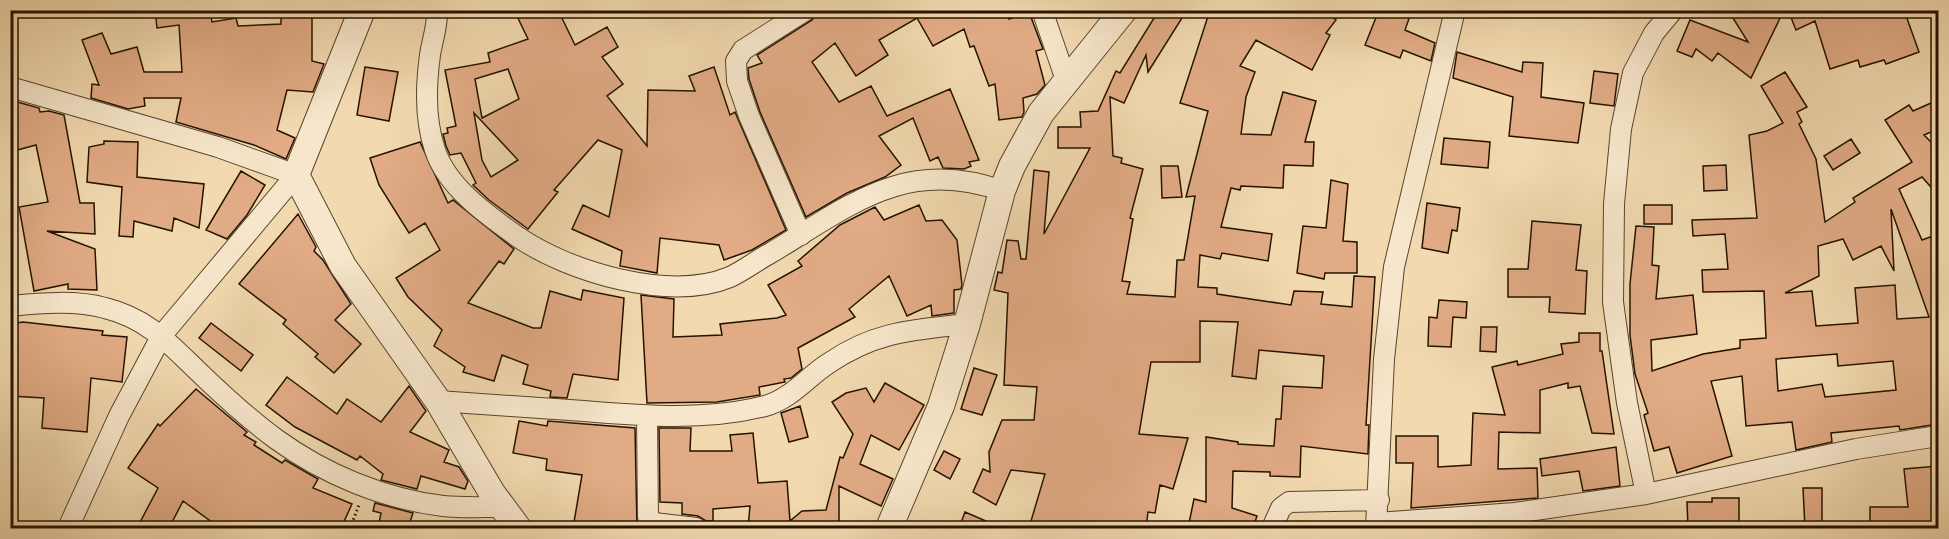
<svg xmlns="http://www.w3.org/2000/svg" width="1949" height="539" font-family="'Old Standard TT',serif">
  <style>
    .building { fill: #e1ab85; stroke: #251300; stroke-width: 1.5; fill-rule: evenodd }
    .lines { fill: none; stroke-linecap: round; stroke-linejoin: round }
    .minor-casing { stroke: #58442c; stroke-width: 22 }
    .tertiary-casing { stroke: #58442c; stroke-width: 28 }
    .path { stroke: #251300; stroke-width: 3; stroke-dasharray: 1.5 3; stroke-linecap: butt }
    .minor { stroke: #f7e6cb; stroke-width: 20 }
    .tertiary { stroke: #f7e6cb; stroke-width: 26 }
  </style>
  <rect width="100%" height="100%" fill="#f2d9af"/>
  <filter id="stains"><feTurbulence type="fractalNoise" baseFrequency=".00333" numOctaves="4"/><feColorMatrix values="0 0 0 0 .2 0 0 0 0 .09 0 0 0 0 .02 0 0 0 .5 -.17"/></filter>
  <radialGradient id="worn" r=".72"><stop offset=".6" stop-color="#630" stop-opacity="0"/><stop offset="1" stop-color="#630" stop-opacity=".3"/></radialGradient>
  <path class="building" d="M155,10h55l2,12 24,-4 2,8 43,-2v-14h31v51l12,3 -11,28 -26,-2 -10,40 18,8 -9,21 -32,-14 -78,-23 5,-24h-37l1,8 -17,3 -37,-11 1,-14 7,1 -17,-45 20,-7 9,21 26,-7 7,25h38l-3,-47 -22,3z
    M514,10h44l17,35 32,-18 11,20 -16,10 21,27 -16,12 40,50 1,-56 47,1 -6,-15 25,-9 16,48 5,-3 51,118 -34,20 -28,10 -5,-15 -59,-7 -3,35 -37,-7 2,-15 -50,-22 11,-24 26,12 13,-67 -24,-10 -44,50 4,2 -30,37 -39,-29 -16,-15 3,-2 -15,-30 -11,2 -4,-9 -3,-12 5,-1 -1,-5 9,-2 -11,-56 45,-8 -2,-9 40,-14zM508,69l11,30 -37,19 -7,-39zM474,113l44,47 -27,17 -9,-17z
    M818,10h185l6,9 20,-7 14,37 -7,2 9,34 -8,9 -14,4 1,14 -2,5 -23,3 -4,-36 -6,2 -15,-40 -4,1 -6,-18 -31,17 -16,-28 -38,22 9,15 -32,21 -21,-33 -23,19 27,40 32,-16 16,30 63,-27 29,71 -10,2 2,4 -7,3 -21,-1 -5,-11 -8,4 -17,-43 -34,18 22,29 -16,12 -38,16 -41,24 -46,-105 -11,-33 -1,-11 14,-5 -5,-8 55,-35z
    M1159,10h28l-39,62 -2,-17 -22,48 -14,-6 3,59 9,2 -1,5 22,6 -13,49 3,1 -11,62 8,1 -3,12 48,3 2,-37h7l11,-64 -9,1 22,-86 -28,-8 30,-93h113l13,10 -10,13 4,2 -18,35 -56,-30 -16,26 15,6 -9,25 -5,37 30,1 12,-43 33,9 -11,41h9l-1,24 -29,-1 -1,23 -42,-2 -1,4 -9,-2 -10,39 51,7 -4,27 -46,-8 -2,6 -20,-4 -2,32 19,1v6l74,11 3,-14 29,1 -2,12 31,3 2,-31 21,1 -9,148h3l-1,29 -67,-8 -1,31 -30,-1v-4l-37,-1 -1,37 25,8 -4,12h-65l6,-29 12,3v-65l32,5v2l36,2 2,-27h5l2,-33 39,2 2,-32 -65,-6 -3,29 -24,-3 6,-54 -38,-1v41h-49l-12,72 49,4 -15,51 -13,-4 -5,28 -7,-1 -2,16h-90l-25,-7 14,-47 -34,-4 -15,35 -23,-13 10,-23 7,3 -1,-20 13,-32h32l3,-33 -33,-2 4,-92 -14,-3 4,-18 4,1 5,-33 11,1 3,18h5l8,-89 15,2 -5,62 46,-86h-32v-21h23l-1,-15 18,-1 18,-40 4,2z
    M1379,10h33l-7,20 30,13 -4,18 -28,-11 -3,8 -35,-13z
    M1728,10h56l-33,68 -33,-25 -6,8 -16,-12 -4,8 -15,-6 13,-31 58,22z
    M1788,10h116l15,42 -33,12 -2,-4 -24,7 -2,-7 -28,9 -15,-48 -19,9z
    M1457,52l65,20 1,-10 20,1 -2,34 43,6 -6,40 -69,-7 4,-39 -60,-19z
    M365,67l33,5 -9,49 -32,-6z
    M1594,71l24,3 -4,32 -24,-3z
    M1785,72l22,35 -10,5 5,10 -3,2 17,35 9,63 30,-20 -2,-4 59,-36 -27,-42 24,-15 4,6 25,-11v29l-14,6 14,14v46l-16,-18 -23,12 23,51 11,-4 5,16v172l-38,6 -1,-4 -68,7 1,9 -36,8 -4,-28 -46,4 -4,-50 -31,5 21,75 -55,17 -8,-26 -15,4 -10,-36 4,-2 -13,-39 -5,-39v-51l6,-58 18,1 -2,38 7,1 -3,33 37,-4 4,39 -46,6 1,31 51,-17 37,-6v-8l26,-2 -2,-47 -61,1 -1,-22 26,-1 -3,-35 -32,2 -1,-16 65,-2 -8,-83 18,-4 16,-8 -22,-37zM1891,209l38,108 -32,2 -2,-34 -40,3 3,35 -42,3 -4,-35 -27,2 34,-17 -1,-30 25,-7 10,21 28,-14 13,25zM1837,354l1,12 55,-5 3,29 -71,7 -3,-13 -44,7 -2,-32z
    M10,100l29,8 1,4 9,-1 15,4 16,88h14l1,31 -48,-3 48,18 2,41 -29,-1v-5l-34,7 -15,-84 29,-5 -12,-57 -26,7z
    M1444,138l46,4 -2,26 -47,-4z
    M1851,139l9,14 -27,17 -9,-14z
    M104,141l34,1 -1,35 67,7 -5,44 -25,-10 -2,13 -38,-10 -1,16 -14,-1 3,-49 -35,-5 2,-35 15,-3z
    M420,142l28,61 5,-3 61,49 -10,15 -5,-3 -31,42 65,25h8l9,-37 31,9 2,-10 41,8 -6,82 -45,-6 -6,24 -17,-1 1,-6 -28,-7 5,-19 -26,-10 -8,26 -31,-9 2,-5 -31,-21 8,-16 -34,-33 -12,-19 44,-28 -15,-27 -16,10 -30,-48 -9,-27z
    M1726,165l1,25 -23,1 -1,-25z
    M1161,166h17l4,31 -20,1z
    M241,171l24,14 -18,30 -20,24 -21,-9z
    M1331,180l17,4 -5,57 14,1v31h-32l-1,6 -27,-6 6,-47 23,2z
    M1427,203l33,5 -3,23 -5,-1 -4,23 -26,-5z
    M919,205l7,16 16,-1 15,20 5,45 -1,4 -7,1v23l-22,3 -1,-11 -24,11 -18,-40 -40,33 6,8 -57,31 4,21 -11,9 -7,1 1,3 -26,5 1,8 -43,7 -70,1 -6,-108 33,4 -1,38 49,-2 -2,-11 57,-6 9,-3 -18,-30 34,-19 -4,-5 42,-36 35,-18 9,13z
    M1644,205h28v19h-28z
    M298,214l18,33 -2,4 9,9 28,44 -16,16 26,24 -27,29 -19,-16 3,-3 -35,-30 3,-4 -47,-36z
    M1532,221l49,4 -5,45 11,1 -2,43 -36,-2 1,-15h-42v-28h20z
    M1439,300l28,2 -1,16 -13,-1 -2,30 -23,-1 1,-29 8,1z
    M23,322l80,9 -1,4 25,2 -5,45 -31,-4 -4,54 -45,-4 2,-30 -34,-2v-72z
    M211,323l42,32 -12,16 -42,-33z
    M1481,327h16l-1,25 -16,-1z
    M1579,333h21v18h2l12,83 -22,-1 -12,-47 -12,2v-5l-28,7v43l-41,-1 -1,37 39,-1 1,30 -127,10 2,-45h-17v-27h42v31l33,-2 2,-52 32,2 -13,-48 25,-6 1,4 45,-11 -2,-10 18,-2z
    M974,368l23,7 -15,40 -21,-6z
    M287,377l50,37 10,-15 34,23 28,-36 17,25 -16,21 39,18 -5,12 15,5 9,14 -3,8 -44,-13 -4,13 -36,-9 2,-6 -23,-18 -3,4 -62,-33 -29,-22z
    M885,383l39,22 -25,45 -28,-15 -11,29 33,15 -12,27 -42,-20v42h-91l2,-22 -37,3v12h-7l-8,-5 -16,-2v-11l-22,-1 -1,-74h32l-1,23h42l-2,-16 23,-2 5,50 29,-2 3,40 12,-10 24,-1 14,-53 3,1 10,-24 -21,-32 14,-9 20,-5 8,14z
    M196,389l51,43 -3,3 12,7 -2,3 28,18 3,-3 33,19 -5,9 39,16 -11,24h-121l-37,-27 -14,27h-32l21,-40 -30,-20 30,-44 2,2z
    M800,406l8,31 -19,5 -8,-29z
    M519,421l28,5 1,-5 87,7 2,100h-64l9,-53 -36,-5 1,-11 -34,-6z
    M1616,447l4,39 -37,5 -4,-20 -37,5 -2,-17z
    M944,451l16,8 -10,20 -16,-9z
    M1938,466v62h-68v-21h38l-4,-38z
    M1803,488h19v40h-17z
    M1712,498h27v30h-51l-1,-26h25z
    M375,503l38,10 -5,15h-30l3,-15 -8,-2z
    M965,512l37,16h-43z"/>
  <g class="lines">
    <defs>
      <path id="minor" d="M437,10c1,15 -5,31 -7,45 -4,29 -5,66 5,95 12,37 52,65 83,87 51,35 152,65 212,40 13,-6 26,-16 39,-23 79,-47 136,-98 233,-63
        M1042,10l24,70
        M10,87l208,60 78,28 -134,160 -43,81 -51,112
        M801,235l-52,-119 -12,-35 -1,-20 7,-11 63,-40
        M10,306c31,-3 66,-6 95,2 45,11 67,39 99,69 23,22 46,43 72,62 48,35 108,60 167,67 19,2 40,1 59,1
        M438,401c49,3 97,7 146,10 60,5 122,10 181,-5 26,-7 42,-29 64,-43 47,-32 84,-33 138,-39
        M647,417l1,100 6,6 42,5
        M1646,494l-19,-91 -14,-101 1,-98 7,-75 12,-56 21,-40 19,-23
        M1377,523l138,-10 131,-19 210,-45 82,-13
        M1272,528l9,-20 8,-6 90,-2
        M1376,528l8,-169 10,-92 61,-257"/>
      <path id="tertiary" d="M362,10l-66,165 47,91 95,135 54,92 26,35
        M889,528l52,-122 26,-82 35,-133 10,-25 29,-53 83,-103"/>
    </defs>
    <use href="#minor" class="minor-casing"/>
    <use href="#tertiary" class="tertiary-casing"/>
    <path class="path" d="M350,528l9,-23"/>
    <use href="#minor" class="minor"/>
    <use href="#tertiary" class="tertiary"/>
  </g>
  <rect width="1949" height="539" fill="none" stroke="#f2d9af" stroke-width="36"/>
  <rect x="12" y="12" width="1925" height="515" fill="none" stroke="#251300" stroke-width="3"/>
  <rect x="18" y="18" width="1913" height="503" fill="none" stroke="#251300" stroke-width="1.5"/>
  <rect width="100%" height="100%" filter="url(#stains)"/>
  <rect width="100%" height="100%" fill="url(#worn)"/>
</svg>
